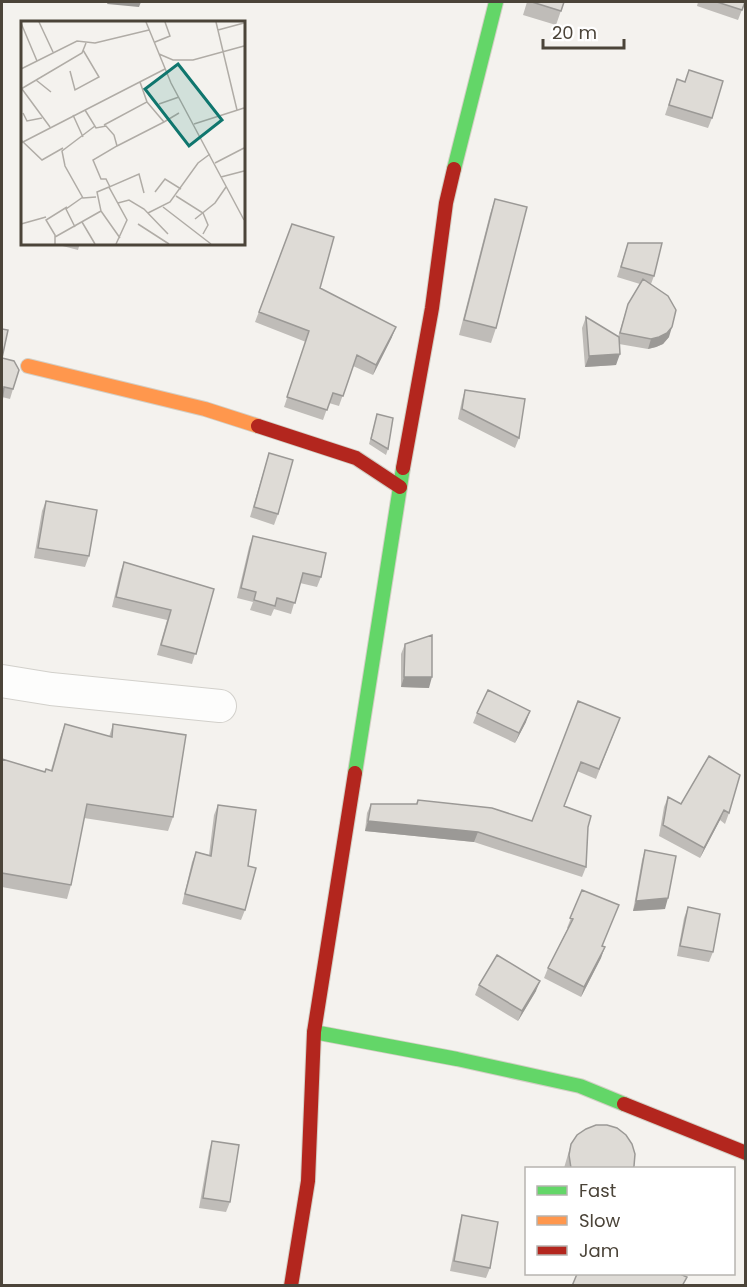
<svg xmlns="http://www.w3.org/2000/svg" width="747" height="1287" font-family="Poppins,sans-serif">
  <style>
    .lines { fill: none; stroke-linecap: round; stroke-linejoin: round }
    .street-casing { stroke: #d2d0cb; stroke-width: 34 }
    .fast-casing { stroke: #d3cfc5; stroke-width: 16 }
    .slow-casing { stroke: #d3cfc5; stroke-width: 16 }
    .jam-casing { stroke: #d3cfc5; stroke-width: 16 }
    .street { stroke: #fdfdfc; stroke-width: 32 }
    .fast { stroke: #63d668; stroke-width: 14 }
    .slow { stroke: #ff974d; stroke-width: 14 }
    .jam { stroke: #b3261e; stroke-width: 14 }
    .wall { fill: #bfbcb8 }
    .shaded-wall { fill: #9b9996 }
    .building { fill: #dedbd6; stroke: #9b9996; stroke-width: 1.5 }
    .inset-road { fill: none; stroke: #b0aca6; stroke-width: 1.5 }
    .view { fill: #0f766e; fill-opacity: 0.15; stroke: #0f766e; stroke-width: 3 }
    .inset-edge { fill: none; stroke: #4b4439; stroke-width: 3 }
  </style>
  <rect width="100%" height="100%" fill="#f4f2ee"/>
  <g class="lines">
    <defs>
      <path id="street" d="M2,681l49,8 169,17"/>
      <path id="fast" d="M454,169l42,-167
        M355,773l48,-305
        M314,1032l143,27 123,27 44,18"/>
      <path id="slow" d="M28,366l177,43 53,17"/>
      <path id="jam" d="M258,426l98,32 44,29
        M403,468l29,-160 14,-105 8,-34
        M624,1104l122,49
        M291,1286l17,-105 6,-149 41,-259"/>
    </defs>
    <use href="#street" class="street-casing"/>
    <use href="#fast" class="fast-casing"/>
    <use href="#slow" class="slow-casing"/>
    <use href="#jam" class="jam-casing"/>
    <use href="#street" class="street"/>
    <use href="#fast" class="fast"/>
    <use href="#slow" class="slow"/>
    <use href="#jam" class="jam"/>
  </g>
  <path class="wall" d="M527,2h37l-8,23 -33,-10z
    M698,2h47l-7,18 -41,-14z
    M689,70l23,48 -4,10 -43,-13 12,-36 8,3z
    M495,199l1,129 -5,15 -32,-8 31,-121z
    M292,224l28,64 72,49 -19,38 -20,-9 -14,40 -10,-3 -6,17 -39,-13 22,-65 -51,-20z
    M51,243h29l-2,7z
    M628,243l26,33 -3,8 18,53 -6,7 -7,3 -8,2 -29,-5 -3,21 -31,2 -3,-39 4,-11 32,20 10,-33 12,-20 -23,-7z
    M2,358l11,31 -3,10 -8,-2z
    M465,390l54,48 -4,10 -57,-29 4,-19z
    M377,414l11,35 -2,6 -17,-11z
    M269,453l9,61 -4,11 -24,-8z
    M46,501l43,55 -4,11 -51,-9 8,-47z
    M253,536l68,41 -4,10 -17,-4 -9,31 -17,-5 -3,7 -21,-6 3,-8 -16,-4 12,-51z
    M124,562l90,27 -22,75 -35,-9 10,-35 -55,-13 8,-34z
    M405,644l24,44 -28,-1v-33z
    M578,701l42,17 -24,61 -19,-8 -13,35 24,21 -2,40 -4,10 -108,-35 -109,-11 2,-18 4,-9h45l2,-4 114,21z
    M477,713l49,9 -11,21 -42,-20z
    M65,724l44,13 4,-13 60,93 -5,14 -84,-13 -13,67 -4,14 -65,-12v-128l43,13 6,-2 9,-32z
    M709,756l20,57 -4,11 -5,-4 -20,38 -41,-22 5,-29 4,-10 13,7z
    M218,805l30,61 -3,44 -4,10 -59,-16 10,-42 4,-10 13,3 5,-40z
    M645,850l20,59 -32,2 9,-51z
    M582,890l21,56 -2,12 -20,39 -37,-19 4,-10 20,-40h-1z
    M688,907l25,45 -4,10 -32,-6 7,-38z
    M479,985l57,6 -18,30 -43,-26z
    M212,1141l18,61 -4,10 -27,-4 10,-57z
    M571,1144l62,24h-69z
    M462,1215l28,53 -4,10 -36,-7 9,-45z"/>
  <path class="shaded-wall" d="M108,2h33l-2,5 -32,-3z
    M396,327l-4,10 -19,38 3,-10z
    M672,327l-3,10 -6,7 -7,3 -8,2 3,-10z
    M620,354l-4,11 -31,2 4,-11z
    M404,677h28l-3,11 -28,-1z
    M530,711l-4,11 -11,21 4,-10z
    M724,810l-4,10 -20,38 4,-10z
    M368,821l110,11 -4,10 -109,-11z
    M668,898l-3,11 -32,2 3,-10z
    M605,947l-4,11 -20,39 3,-10z
    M540,981l-4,10 -18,30 4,-10z"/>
  <path class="building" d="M532,2h32l-3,9z
    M717,2h28l-3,8z
    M689,70l34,11 -11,37 -43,-13 8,-26 8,3z
    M495,199l32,8 -31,121 -32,-8z
    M292,224l42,13 -14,51 76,39 -20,38 -19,-10 -14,41 -10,-3 -6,17 -40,-13 22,-66 -50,-19z
    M628,243h34l-8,33 -33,-9z
    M643,279l25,17 8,14 -4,17 -5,6 -8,4 -8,2 -31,-6 8,-29z
    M586,317l33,20 1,17 -31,2z
    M2,329l6,1 -6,28 12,3 5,9 -6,19 -9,-2 -2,14z
    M465,390l60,9 -6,39 -57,-29z
    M377,414l16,4 -5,31 -17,-10z
    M269,453l24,7 -15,54 -24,-7z
    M46,501l51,9 -8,46 -51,-8z
    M253,536l73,17 -5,24 -18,-4 -8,30 -18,-5 -2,8 -21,-6 2,-8 -15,-4z
    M124,562l90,27 -18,65 -35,-9 10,-35 -55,-13z
    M432,635v42h-28l1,-33z
    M488,690l42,21 -11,22 -42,-20z
    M578,701l42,17 -21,51 -18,-7 -17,44 27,10 -3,11 -2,40 -108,-35 -110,-11 3,-17h46l1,-4 74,8 40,13z
    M65,724l47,13 1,-13 73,11 -13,82 -86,-13 -16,81 -69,-12v-114l43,13 1,-3 6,2z
    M709,756l31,19 -11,38 -5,-3 -20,38 -41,-23 5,-28 13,7z
    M218,805l38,5 -8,56 8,2 -11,42 -60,-16 11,-42 15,4z
    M645,850l31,6 -8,42 -32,3z
    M582,890l37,15 -17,41 3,1 -21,40 -36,-19 25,-49 -3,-1z
    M688,907l32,7 -7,38 -33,-6z
    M497,955l43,26 -18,30 -43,-26z
    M596,1125h11l10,3 9,7 6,9 3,10 -1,12 -1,2h-62l-2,-13 2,-11 6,-9 9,-6z
    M212,1141l27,4 -9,57 -27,-4z
    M462,1215l36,7 -8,46 -36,-7z
    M577,1274h103l7,3 -5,9h-110z"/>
  <g transform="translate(21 21)">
    <rect width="224" height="224" fill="#f4f2ee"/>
    <path class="inset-road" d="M18,1l14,30M125,1l25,61 73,137M195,1l21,88M0,2l16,38M197,9l26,-7M134,21l15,-6 -5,-14M138,33l14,6h20l51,-14M0,48l56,-28 18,2 54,-13M49,50l5,19 24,-13 -16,-27M15,59l15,12M0,68l61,-36 4,-10M1,68l28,38M126,81l17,20 15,-9M138,83l20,-7M64,89l11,18 10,-2 8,9 3,11 -24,14 8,19h5l4,8M2,92l4,8 15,-3M52,94l10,22M173,103l50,-16M83,104l43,-23 -7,-20M74,105l-33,25 3,15 18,32 13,-1M0,119l21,20 21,-12M0,122l144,-74M96,125l47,-24M194,142l29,-15M200,156l23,-6M134,171l10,-13 16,10M155,175l27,17 5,12 -5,9M97,182l11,-3 15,9 24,25M142,186l48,37M80,190l19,27M127,192l22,-11 28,-39 12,-9M174,198l20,-16 11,-16M61,201l13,22M0,203l25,-7M117,203l31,20M54,206l-9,-18 17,-12M34,216l46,-26 -4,-19 12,-5M34,223v-9l-9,-15 21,-13M95,223l11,-24 -18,-33 30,-13 5,19"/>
    <path class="view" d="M157,43l44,56 -33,26 -44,-57z"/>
    <rect width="224" height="224" class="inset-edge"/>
  </g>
  <rect width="747" height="1287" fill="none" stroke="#4b4439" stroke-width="6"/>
  <rect x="525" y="1167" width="210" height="108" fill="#ffffff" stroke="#b7b4b0" stroke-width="1.5"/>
  <rect x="537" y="1186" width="30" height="9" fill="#63d668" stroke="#b7b4b0" stroke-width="1.5"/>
  <text x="579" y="1197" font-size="18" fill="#4b4439">Fast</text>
  <rect x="537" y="1216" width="30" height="9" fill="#ff974d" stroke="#b7b4b0" stroke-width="1.5"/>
  <text x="579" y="1227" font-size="18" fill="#4b4439">Slow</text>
  <rect x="537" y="1246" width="30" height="9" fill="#b3261e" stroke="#b7b4b0" stroke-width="1.5"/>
  <text x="579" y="1257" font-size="18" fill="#4b4439">Jam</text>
  <path d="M543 39v9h81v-9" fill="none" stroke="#4b4439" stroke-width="3"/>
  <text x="552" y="39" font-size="18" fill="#4b4439" stroke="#ffffff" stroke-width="4.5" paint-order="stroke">20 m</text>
</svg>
